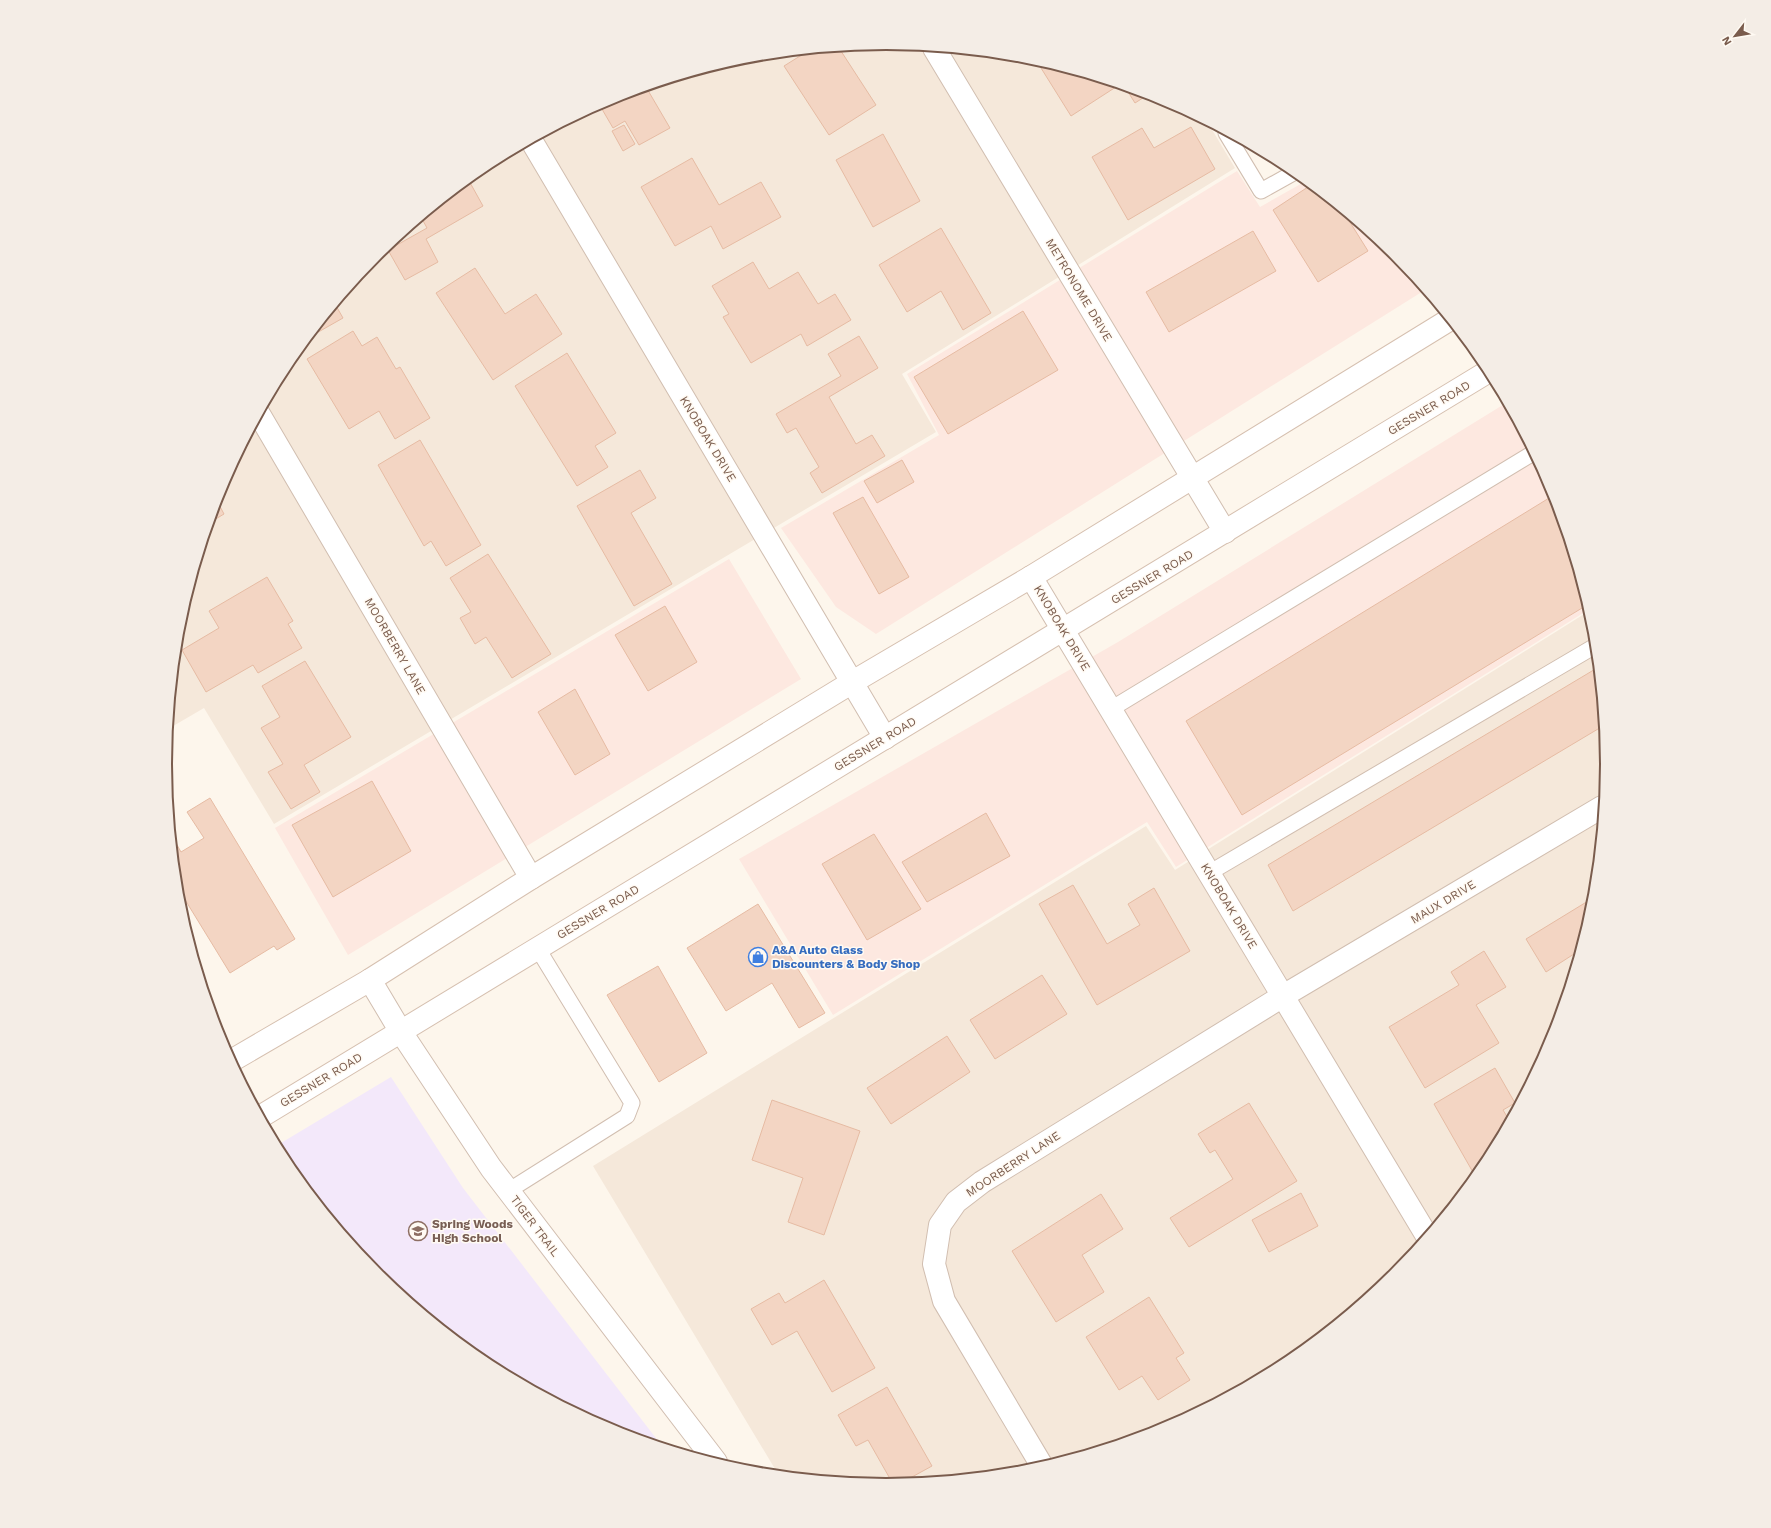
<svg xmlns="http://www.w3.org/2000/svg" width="1771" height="1528" font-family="'Work Sans',sans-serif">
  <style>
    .residential { fill: #f5e8da }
    .commercial { fill: #fde8e0 }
    .education { fill: #f3e8fa }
    .building { fill: #f3d5c3; stroke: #e6bba3 }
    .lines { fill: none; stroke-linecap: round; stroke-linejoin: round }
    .service-casing { stroke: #d1beb0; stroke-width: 17 }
    .minor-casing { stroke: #d1beb0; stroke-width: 24 }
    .tertiary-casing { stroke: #d1beb0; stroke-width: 24 }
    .secondary-casing { stroke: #d6c0b0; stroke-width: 24 }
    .service { stroke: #fff; stroke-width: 15 }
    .minor { stroke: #fff; stroke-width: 22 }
    .tertiary { stroke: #fff; stroke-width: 22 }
    .secondary { stroke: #fff; stroke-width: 22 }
    .labels { text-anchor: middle; stroke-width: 3; stroke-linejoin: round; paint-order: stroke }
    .street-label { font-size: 12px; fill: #7a5c4d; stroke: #fffaf3 }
    .shop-label { font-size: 12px; font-weight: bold; fill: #366cbe; stroke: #fffaf3; text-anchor: start }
    .education-label { font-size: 12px; font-weight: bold; fill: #785e54; stroke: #fffaf3; text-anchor: start }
    .rim { fill: none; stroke: #7a5c4d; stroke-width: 2 }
  </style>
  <rect width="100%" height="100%" fill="#fdf6ec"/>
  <path class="residential" d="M886,43l140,14 136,41 46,25 27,45 -333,206 34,58 -662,392 -70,-116 -36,21 10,-106 41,-135 67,-125 90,-109 109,-90 125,-66 135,-41z
    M1589,611l4,13 13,140 -13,141 -41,135 -67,125 -90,109 -109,90 -125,66 -135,41 -141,14 -107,-11 -185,-308 553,-340 29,44z"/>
  <path class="commercial" d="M1237,171l23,36 46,-26 89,73 30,36 -549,344 -40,-27 -55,-79 158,-93 -32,-61z
    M1506,403l46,85 36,122 -412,257 -29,-45 -314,193 -94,-156 379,-217z
    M729,559l72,120 -453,276 -73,-127z"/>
  <path class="education" d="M391,1077l72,111 199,258 -53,-16 -124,-67 -109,-89 -90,-110 -10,-18z"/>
  <path class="building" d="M839,48l37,57 -47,30 -45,-69 24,-15z
    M1036,60l83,25 -48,31z
    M646,87l24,41 -31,17 -14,-24 -12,7 -14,-24 11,-6z
    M1125,87l24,7 -14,9z
    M624,125l11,19 -12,7 -11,-20z
    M1191,127l24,42 -87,51 -36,-63 50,-29 12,20z
    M883,134l37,67 -47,26 -37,-67z
    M692,158l27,47 42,-23 20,35 -58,32 -12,-23 -36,20 -34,-59z
    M468,179l15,27 -57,33 12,23 -33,18 -17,-30 39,-22 -6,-11z
    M1311,185l32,26 25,40 -50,31 -45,-72z
    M941,228l50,85 -28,17 -22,-39 -34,21 -28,-47z
    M1253,231l23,40 -107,61 -23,-40z
    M753,262l16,27 29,-17 20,32 17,-10 16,26 -44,26 -6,-12 -50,29 -28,-46 6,-3 -17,-28z
    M475,268l30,46 31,-20 26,40 -69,46 -57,-87z
    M335,304l8,14 -37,21z
    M1023,311l35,59 -110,64 -34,-57z
    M353,331l9,15 15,-9 19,32 4,-2 30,51 -35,21 -16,-28 -30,18 -42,-70z
    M859,336l19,32 -49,29 27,47 16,-9 13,21 -63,37 -12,-20 9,-6 -23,-39 -9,5 -11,-19 65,-38 -13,-22z
    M567,353l49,80 -21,13 13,21 -31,19 -62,-100z
    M420,440l61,105 -35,21 -15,-25 -7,5 -46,-81z
    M902,460l12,22 -37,21 -13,-22z
    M640,470l16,28 -25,15 41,71 -38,22 -57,-100z
    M1554,495l33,110 -345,210 -56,-94z
    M863,497l46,80 -30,17 -46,-81z
    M216,499l8,15 -15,9z
    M488,554l63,100 -39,24 -26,-41 -11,7 -15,-26 11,-6 -21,-34z
    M267,577l26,44 -5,3 14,24 -44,25 -5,-8 -47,27 -24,-42 37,-22 -10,-17z
    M665,606l32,56 -49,29 -33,-56z
    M305,661l46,76 -47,28 16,27 -29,17 -23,-37 15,-8 -22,-36 19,-11 -18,-31z
    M1597,668l6,58 -310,185 -25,-46z
    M575,689l35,65 -35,21 -37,-63z
    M372,781l39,70 -78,46 -41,-72z
    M210,798l85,141 -18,11 -3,-4 -44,27 -54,-88 -4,-49 9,16 23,-14 -17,-26z
    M986,813l24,43 -83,46 -25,-40z
    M874,834l47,75 -54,31 -45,-76z
    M1073,885l34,59 33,-19 -12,-21 26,-16 36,63 -93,54 -58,-101z
    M1593,898l-17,60 -2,-4 -28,18 -20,-33z
    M758,904l67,109 -26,15 -27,-45 -46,28 -39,-63z
    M1484,951l22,36 -30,18 23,38 -74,45 -36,-61 70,-42 -8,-13z
    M658,966l49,87 -48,29 -52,-87z
    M1042,975l25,39 -72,45 -25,-39z
    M947,1036l23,36 -79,52 -24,-36z
    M1495,1068l20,35 -12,7 6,10 -24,45 -11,9 -40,-70z
    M772,1100l88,31 -36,104 -36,-13 15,-44 -51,-18z
    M1249,1103l48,78 -108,66 -19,-29 63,-39 -18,-29 -5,3 -12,-19z
    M1301,1193l17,33 -49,26 -17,-32z
    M1101,1194l22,35 -41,26 22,37 -48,30 -44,-71z
    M824,1280l51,88 -43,24 -35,-61 -25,14 -21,-36 28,-16 6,10z
    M1149,1297l35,56 -8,5 14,22 -32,20 -16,-24 -23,14 -33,-53z
    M887,1387l45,79 -31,17 -8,1 -25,-44 -12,6 -18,-31z"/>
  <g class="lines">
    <defs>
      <path id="service" d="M1226,133l35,58 34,-19
        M1111,709l422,-256
        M1209,873l386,-227
        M508,1191l119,-75 5,-13 -94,-154"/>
      <path id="minor" d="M934,48l291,484
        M259,414l272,464
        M1042,1466l-98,-165 -10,-37 6,-39 16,-23 26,-20 301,-186 319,-189"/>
      <path id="tertiary" d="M531,140l354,598
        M1031,577l396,659
        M370,980l31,52 90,136 225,294"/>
      <path id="secondary" d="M231,1061l139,-81 161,-102 320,-195 180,-106 418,-257
        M260,1117l1229,-746"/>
    </defs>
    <use href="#service" class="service-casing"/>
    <use href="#minor" class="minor-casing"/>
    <use href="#tertiary" class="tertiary-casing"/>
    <use href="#secondary" class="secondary-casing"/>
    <use href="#service" class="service"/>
    <use href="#minor" class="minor"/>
    <use href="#tertiary" class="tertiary"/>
    <use href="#secondary" class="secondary"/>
  </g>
  <defs>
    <symbol id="shop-ring" viewBox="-11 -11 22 22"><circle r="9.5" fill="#fffaf3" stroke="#3f7fe0" stroke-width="1.5"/><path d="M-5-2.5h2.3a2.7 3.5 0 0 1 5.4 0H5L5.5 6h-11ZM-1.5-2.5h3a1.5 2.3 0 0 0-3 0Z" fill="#3f7fe0"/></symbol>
    <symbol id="school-ring" viewBox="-11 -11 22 22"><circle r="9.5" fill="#fffaf3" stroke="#8d6e63" stroke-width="1.5"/><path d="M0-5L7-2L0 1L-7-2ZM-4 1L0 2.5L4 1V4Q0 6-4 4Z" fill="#8d6e63"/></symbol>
  </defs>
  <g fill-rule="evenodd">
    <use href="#shop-ring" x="747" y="946" width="22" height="22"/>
    <use href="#school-ring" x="407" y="1220" width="22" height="22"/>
  </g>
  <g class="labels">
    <g class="street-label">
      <text transform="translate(1079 290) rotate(59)" y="4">METRONOME DRIVE</text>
      <text transform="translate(1429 408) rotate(-31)" y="4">GESSNER ROAD</text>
      <text transform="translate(708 439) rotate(59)" y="4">KNOBOAK DRIVE</text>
      <text transform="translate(1152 577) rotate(-31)" y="4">GESSNER ROAD</text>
      <text transform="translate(1062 628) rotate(59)" y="4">KNOBOAK DRIVE</text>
      <text transform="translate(395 646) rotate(60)" y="4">MOORBERRY LANE</text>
      <text transform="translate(875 744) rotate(-31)" y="4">GESSNER ROAD</text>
      <text transform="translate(1443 902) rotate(-31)" y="4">MAUX DRIVE</text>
      <text transform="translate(1229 906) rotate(59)" y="4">KNOBOAK DRIVE</text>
      <text transform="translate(598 912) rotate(-31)" y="4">GESSNER ROAD</text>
      <text transform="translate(321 1080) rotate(-31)" y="4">GESSNER ROAD</text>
      <text transform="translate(1013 1164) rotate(-33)" y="4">MOORBERRY LANE</text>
      <text transform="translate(535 1226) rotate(53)" y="4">TIGER TRAIL</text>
    </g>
    <g class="shop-label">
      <text x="772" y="954">A&amp;A Auto Glass<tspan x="772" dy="14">Discounters &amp; Body Shop</tspan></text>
    </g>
    <g class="education-label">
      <text x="432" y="1228">Spring Woods<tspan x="432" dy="14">High School</tspan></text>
    </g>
  </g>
  <path d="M0 0H1771V1528H0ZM172 764a714 714 0 1 1 1428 0a714 714 0 1 1-1428 0Z" fill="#f4ede6" fill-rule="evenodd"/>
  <path class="rim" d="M172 764a714 714 0 1 1 1428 0a714 714 0 1 1-1428 0Z"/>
  <g transform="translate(1735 36) rotate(239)" stroke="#fffaf3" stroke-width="3" paint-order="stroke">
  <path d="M0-3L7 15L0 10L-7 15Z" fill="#7a5c4d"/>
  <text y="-6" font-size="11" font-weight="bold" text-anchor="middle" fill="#7a5c4d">N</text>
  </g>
</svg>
